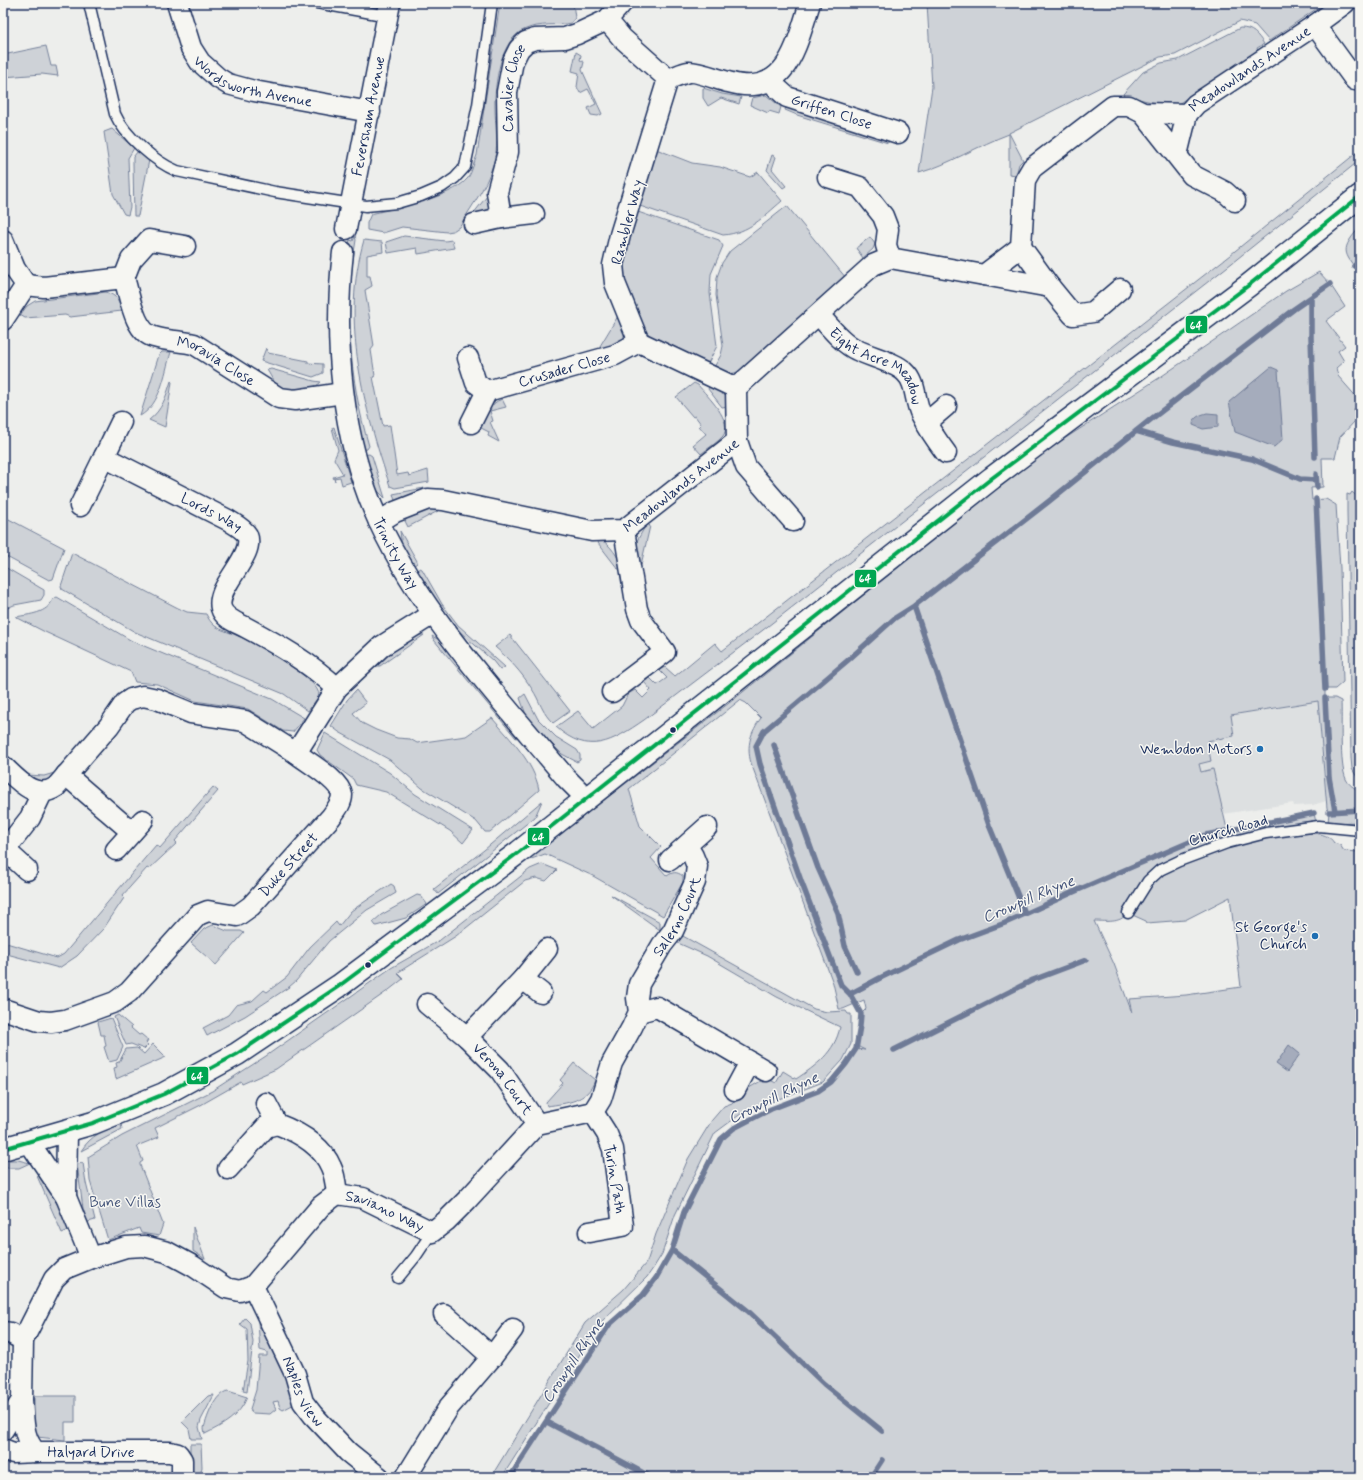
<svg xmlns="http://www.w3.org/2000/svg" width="1363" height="1480" font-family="Mynerve,sans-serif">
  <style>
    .built { fill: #dde0e1 }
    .green { fill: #ced2d7; stroke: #74809a; fill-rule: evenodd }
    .water { fill: #a5acbc; stroke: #6e7a96 }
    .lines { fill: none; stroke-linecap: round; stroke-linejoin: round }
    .stream { stroke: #6e7a96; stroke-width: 5.5 }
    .service-casing { stroke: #1b2f5e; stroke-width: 13 }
    .minor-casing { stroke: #1b2f5e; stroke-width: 23 }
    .primary-casing { stroke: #1b2f5e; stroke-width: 25 }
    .service { stroke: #f6f6f2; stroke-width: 10 }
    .minor { stroke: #f6f6f2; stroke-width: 20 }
    .primary { stroke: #f6f6f2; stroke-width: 22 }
    .bus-1-casing { stroke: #f6f6f2; stroke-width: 7 }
    .bus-1 { stroke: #00a651; stroke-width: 4 }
    .bus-dot { fill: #1b2f5e; stroke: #f6f6f2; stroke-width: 1.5 }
    .poi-dot { fill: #1f6fb2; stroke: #f6f6f2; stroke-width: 1.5 }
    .labels { text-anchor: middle; stroke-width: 3; stroke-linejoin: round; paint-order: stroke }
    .street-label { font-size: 15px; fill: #1b2f5e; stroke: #f6f6f2 }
    .poi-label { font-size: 15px; fill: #1b2f5e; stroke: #f6f6f2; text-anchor: end }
    .park-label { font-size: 15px; fill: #48587c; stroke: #f6f6f2 }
    .water-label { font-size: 16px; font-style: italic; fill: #44547a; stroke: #f6f6f2 }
    .line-badge { stroke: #f6f6f2; stroke-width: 1.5 }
    .badge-label { font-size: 11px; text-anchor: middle; font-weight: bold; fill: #fff }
  </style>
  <rect width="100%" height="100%" fill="#edeeec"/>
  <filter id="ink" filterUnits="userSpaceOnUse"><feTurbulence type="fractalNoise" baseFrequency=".025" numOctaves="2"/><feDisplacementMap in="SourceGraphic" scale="8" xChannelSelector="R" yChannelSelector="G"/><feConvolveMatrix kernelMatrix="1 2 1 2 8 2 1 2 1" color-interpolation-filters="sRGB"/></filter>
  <g filter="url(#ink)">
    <path class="built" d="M1318,701l8,100 -13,4 -19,1 -1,-3 -70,11 -10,-45 -12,3 -2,-8 12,-3 -4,-20 24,-26z"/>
    <path class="green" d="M500,3h73l2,15 -4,5c-15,3 -31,0 -45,6 -26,9 -32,56 -31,80 0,14 3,29 1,43 -5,30 -22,50 -37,75l-6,4 -6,1 -45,-5 -19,6 -16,-3v-7l4,-9c26,-7 79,-15 97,-36 4,-6 6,-16 9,-23z
      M927,3h388l4,4 -50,34 -14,-16 -15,-4 -65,34 -15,2 -151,76 14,27 -4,4 -3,11 -7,-1v-40c-30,11 -61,31 -90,39l13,-86z
      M1240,28c13,0 17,6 24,16l-7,4 1,3 -80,53 -8,2 -45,-10 -2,-2 20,-22 18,-9 17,-3z
      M46,46l5,20h5l2,10 -16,-2 -39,3v-22z
      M576,52l5,3 -1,5 4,2 -2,8 20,44 -4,2 -7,-1 -3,-7 8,-4 -8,-15 -8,4 -3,-6 2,-14 -7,-2z
      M703,88l19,6 19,3 -2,7 -18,-6 -13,8 -5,-8z
      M766,95l15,12 -2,7 -10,-3 -1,2 -18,-8 2,-7z
      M787,105l103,32 -2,6 -91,-28 -12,-5z
      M112,129l22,19 -6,10 2,49 -2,8 -4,-1 -11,-20 -9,-62z
      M656,149l36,14 28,4 30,10 8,-5 24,29c-19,16 -33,32 -59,34l-83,-29 3,-8 -2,-2z
      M1360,150v10l-128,103 -469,367 -119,90c-32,22 -55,36 -88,7l22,-16 15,18 29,-23 6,-12 7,-4 8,8 8,-8 -7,-8 6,-4 7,7 10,-7 -8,-8 6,-3 10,9 40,-33 7,8 508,-396z
      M138,151l11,9 -11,56h-4l-1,-53v-6z
      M772,155l4,2 -4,12 14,17 -3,2 -16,-18z
      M487,196h3c0,17 -5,16 -20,22z
      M787,206l59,72 -104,92c-12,6 -17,4 -29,-1l8,-14 2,-9 -7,-51 1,-18 5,-14 8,-12z
      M638,212l81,28 4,6 -12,28 -1,19 7,53 -10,19c-14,-6 -41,-15 -52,-24 -14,-11 -33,-56 -33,-74 1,-18 10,-38 16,-55z
      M1360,227v47c-17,-22 -20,-24 0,-47z
      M355,236l1,4c-12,70 -7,139 13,206l-2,3 -4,1 -16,-90 1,-114 2,-6 3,1z
      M404,236l41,5 7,-1 2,8 -36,6 -1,-6 -29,5 -2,-11z
      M870,237l5,7 -2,5 -10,9 -7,-10z
      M364,240l18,2 1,10 -16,3v21h3l2,10 -7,4 9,56 -3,4 4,26 -2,1 10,49 7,-1 7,50 11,-2 1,3 19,-6 1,12 -34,6 -5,-2c-26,-78 -50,-165 -26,-246z
      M1319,272l11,12 15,23 -19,14 19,25 -7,5 6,10 -8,7 2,8 22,25 -6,9 2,10 -16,17 -5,21h-13l1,29 -12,1 1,12 14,-1 10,6 4,63 3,114 -8,7h-10v9h10l6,3c1,18 -2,63 5,78 3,6 8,9 14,12v31l-32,1 1,-11 -2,-4 -9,-107 -87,14 3,21 -27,5 4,20 -12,3 2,8 12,-3 14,60 87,-16 2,10 -26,11c13,0 36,-5 44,9l6,2 4,6 16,1v625h-850l99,-152 34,-30 13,-17 16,-28 12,-38 37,-73 13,-11 36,-19 48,-18 13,-9 25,-33 9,1 -8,-4 3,-11 1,-21 5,-5 -2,-9 -21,9h-4l-6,-26 -82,-220c-5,-18 0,-31 10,-45l-15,-15 -6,-3 -111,89 11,37 21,21 -10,11 16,18c6,-4 9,-5 16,0v6l-20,34 -70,-40 -48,-22 -19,7 212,-165 295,-237 126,-81 127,-87zM1230,897l11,90 -55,8 -57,4 3,14 -18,-49 -20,-43c13,0 25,3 34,-8l18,8 1,2 38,-3z
      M106,292c11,4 13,8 16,19l-52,6 -5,-2 -40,3 -5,-3 7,-9 8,-5z
      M618,316l7,15 -2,10 -21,10 -2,-5z
      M266,348l2,5 40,8v2l15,1v9l-10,4 -52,-16z
      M162,352h9c-7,23 -10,52 -31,64l19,-61z
      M271,369l43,12 7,1c-11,11 -37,13 -47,-1 -3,-3 -4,-7 -7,-11z
      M171,381l1,1 -7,45 -16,-7c13,-10 17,-23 22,-39z
      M694,383l4,2c9,11 36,36 25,51 -6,7 -15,12 -22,18l-8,-9 13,-11 -7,-8 2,-2 -6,-8 -2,1 -17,-20z
      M710,385l15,9 4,12 -7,1 -14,-18z
      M502,399l4,8 -16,4 3,10 -3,1 9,20 -11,-6 1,-4 -8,-4c5,-13 7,-24 21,-29z
      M334,427l17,55 -9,3 -2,-8 -6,1 1,3 -2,-4 10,-3 -9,-15 4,-9 -6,-22z
      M369,454l3,2 13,42 -9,-9 -12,-34z
      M424,488l5,1 -27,11 -7,1 -2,-7z
      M1352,492l8,7v283l-8,-13 -1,-11 -4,-247v-17l3,1z
      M438,507v4l-30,16 -3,-6c9,-10 20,-11 33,-14z
      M3,516l61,32 -11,31 -4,1 -46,-25z
      M647,523l3,3 -9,39 -3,1 -1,-25z
      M400,531l17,30v2l-4,3 -11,-18z
      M600,539c11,6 18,18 23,29l-5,1 -20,-26z
      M72,553l106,55 9,4 19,2c2,4 5,9 9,12 7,5 18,7 26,11 15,8 80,42 78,59l-11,15 -24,-17 -149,-62 -73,-43 -1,-3z
      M3,566l41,24v5l-3,5 -27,5 -11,5z
      M420,568l2,1 20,35 16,21 47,42 -5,3 -7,-9 -35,-31 -43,-59z
      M57,597l75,44 140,58 32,19 -11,14 -10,-1 -35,-22 -53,-8 -38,-17 -22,-2 -4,-10 -86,-40 -29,-15c14,-3 31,-3 37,-18z
      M420,635h4l-44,31h-6l37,-28z
      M510,635l60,76 -17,12c-11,-10 -13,-22 -21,-34 -10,-16 -23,-30 -37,-42z
      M432,636l11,6 75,95 -2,1 -82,-98z
      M356,690l10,13 -13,10 9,10 14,7 21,8 13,1 7,4 49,-7 26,-18c18,21 42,44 47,72l-49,42h-5l-9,-11 -54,-33 -32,-28 -51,-28 -8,-6 16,-26z
      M525,694l13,25 18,18 21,13 3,5v5l-3,2 -15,-8 -34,-34 -8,-22z
      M325,733l65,40 25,21 58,36 -10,13 -13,-12 -64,-39 -30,-7 -3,-6 -33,-24 -3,-5z
      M58,772l-10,10 -11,1 -10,-8 17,1z
      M213,787l5,4 -43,50 2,2 -28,26 -2,-1 -25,28 2,2 -20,30 -27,28 -18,12 -56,-15v-11l54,16 7,-4 92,-109 4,3z
      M542,801l-7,16 -97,77 -4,-5 50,-39z
      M542,864l15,6 -11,11 -10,-3 -11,3 -69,55 -59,37 6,6 -14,11 -113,79 -34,15 -1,-2 -42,24 -44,22 4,9 -22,9 6,15 -3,2v2l23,59 -4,12 -18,-3 -2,-5 -31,12 -18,-59 -2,-24 34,-21 90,-45 54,-35 125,-88 49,-28 90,-71z
      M391,884l3,2 2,7 -29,17 -38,31 -33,40 -7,6 -44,29 -38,20 -4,-8 25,-13 8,-10 16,-4 12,-11 3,2 20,-15 23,-30 26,-25 3,4 12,-15z
      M417,895l4,1 6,8 -21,14 -30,8 -3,-4 8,-7z
      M611,895l49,27v8z
      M213,925l14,6h14l3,2 -28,32 -25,-22 13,-14z
      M681,935l133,74 13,3 19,-1 2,3h3v30l-8,16 -20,22 -81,31 -27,20 -40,82 -13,39 -8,13 -7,10 -48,47 -97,153h-11l94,-154 38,-33 24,-28 9,-28 32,-75 24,-39 12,-14 8,-3 10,-11 24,-14 10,5 7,-12 13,8c20,-13 39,-27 44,-52l-63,-30 -70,-41 -29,-13z
      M118,1015l14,12 -1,1 8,7 2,-1 7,6 -2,3 2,2 -4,4 -13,-5 -5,1 -12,-28z
      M111,1018l12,29 -6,13 -8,2 -5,-15 2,-1 -2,-11h-3l-3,-13z
      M153,1044l13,13 -50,22 -2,-11 3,-1 -1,-4 3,-1 7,-13 11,-1 7,6z
      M574,1063l21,17c-8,22 -28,23 -48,26l-1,-4 17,-19 -3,-3z
      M121,1124l1,5 -41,22c10,-16 23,-21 40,-27z
      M3,1160h15l12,3 -11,5h-16z
      M83,1163l3,20 9,37 -10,3 -8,-59z
      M40,1174l14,20 17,35 -9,4 -25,-57z
      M193,1227l12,32 -12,-8z
      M245,1318l5,5 3,19 -6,50 -4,-1 5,-30 -1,-32 -7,-5z
      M258,1322h7l33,80 -15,8 -3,-2 -2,-7 -5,1 3,7 -6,5 -18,-1 -2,-4 6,-19 3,-34h8v-4l-7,-2z
      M228,1391l19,6c-7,19 -24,28 -42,37l-1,-6c3,-11 11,-35 24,-37z
      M214,1395l-13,25 -2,7 3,12h-11l-2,-10 -7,-7 26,-26z
      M34,1396h41v26h-10v18l-28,-3 -3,-9z
      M190,1444h11l1,23 -2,10h-10z"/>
    <path class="water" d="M1271,367l7,3 5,69 -9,8 -39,-15 -6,-30z
      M1207,413l11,1v13l-15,2 -10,-4c0,-8 7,-10 14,-12z
      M1289,1045l11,9 -13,18 -11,-8z"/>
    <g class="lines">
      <path class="stream" d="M1354,266l6,-5
        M1311,298v39l4,120
        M1136,431l37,11 79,17 48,20 16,1
        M1316,474l1,13
        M1316,499l9,190
        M914,606l75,219 36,88
        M1325,698l4,79 6,34
        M774,745l44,123 20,45 7,33 12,26
        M1329,812l31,-2
        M850,994l-9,-9 -40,-104 -41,-117 -4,-18 8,-15 83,-70 48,-43 19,-12 134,-104 102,-82 144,-111 36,-25
        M894,1050l139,-70 53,-20
        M672,1250l76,61 76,73 58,47
        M547,1422l104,55
        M510,1477l99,-152 34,-30 13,-17 16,-28 12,-38 37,-73 13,-11 37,-19 47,-18 13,-9 15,-18 10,-15 4,-23 1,-12 -11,-20 30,-16 79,-38 46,-17 73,-33 128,-55 108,-22
        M871,1477l11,-17"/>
      <defs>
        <path id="service" d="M89,3l26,111c9,21 40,48 62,57l98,21 91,14 31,-3 24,-7 21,-9 13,-9 10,-11 13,-62 14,-102
          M317,3l71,13
          M1128,913l20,-32 12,-11 19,-9 48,-18 39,-10 53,-7 41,4
          M398,1278l18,-22 16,-24"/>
        <g id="minor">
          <path id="s1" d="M177,3l14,45 9,14 18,16 10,6 26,7 116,21"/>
          <path d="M607,20l15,18 46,41"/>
          <path d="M1315,25l40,55"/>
          <path d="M668,79l-48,156 -7,30 2,18 24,59 97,46"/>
          <path d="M668,79c7,-2 14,-6 21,-7 8,-1 30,8 39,10 59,17 68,-36 82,-79"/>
          <path id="s2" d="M770,80l8,9 9,8 111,36"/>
          <path d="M1143,113l49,62 33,17 10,9"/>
          <path d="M1177,155l10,-41"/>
          <path d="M828,177l32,10 23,29 5,13 -2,16 4,13"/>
          <path id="s3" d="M534,214l-33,4 -4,-26 11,-40 -1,-60 6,-31 6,-12 7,-7 9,-3 30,-1 12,-4 30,-14 15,-17"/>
          <path d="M474,224l27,-6"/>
          <path id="s4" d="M346,229l44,-226"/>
          <path d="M3,240l12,29 11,16"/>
          <path d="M1021,247l29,40"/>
          <path id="s5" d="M343,252c-10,89 -2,188 36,270 43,93 122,178 187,256l20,20"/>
          <path d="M984,275l66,12 23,28 20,-3 27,-23"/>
          <path d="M124,278l7,-18 18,-20 36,6"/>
          <path id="s6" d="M26,285l18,2 80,-9c6,18 10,54 30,59 13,4 27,4 40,7l85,54 16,2 48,-7"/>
          <path id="s7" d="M819,315c11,12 23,28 38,35 14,7 38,12 48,22 12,11 9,28 16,42 7,14 16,27 25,39"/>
          <path d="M3,320l23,-35"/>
          <path id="s8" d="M468,358l8,25 11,8 128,-36 24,-13"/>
          <path id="s9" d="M121,422l-17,35 124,63c6,4 15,8 19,15 9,21 -32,51 -26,73 3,11 17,15 26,20 32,17 63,35 90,60"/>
          <path d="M471,423l16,-32"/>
          <path d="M926,423l20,-17"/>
          <path d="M737,441l9,26 47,54"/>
          <path d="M80,506l24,-49"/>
          <path id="s10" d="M379,522l16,-10 33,-13 15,1 149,31 32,-1 113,-89 -1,-53 137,-123 17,-7 94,17 37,-28 4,-67 7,-12 81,-62h16l14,7 44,1 9,-10 119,-79 30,-22"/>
          <path d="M612,692l53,-40 -24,-32 -4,-11 -13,-79"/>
          <path d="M3,766c15,14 32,35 53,21l53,-61 16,-23 6,-4 12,-3 14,3 34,14 54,8 51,32"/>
          <path d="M66,775l66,57"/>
          <path d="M116,850l27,-30"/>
          <path d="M670,860l37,-33"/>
          <path d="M27,870l-22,-20 25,-32 12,-25"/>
          <path d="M523,979l18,14"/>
          <path id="s11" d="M427,1004l40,33 33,33 37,54"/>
          <path id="s12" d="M3,1009l36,12 12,1 14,-2 50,-18 14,-10 69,-77 10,-4 29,5 14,-10 80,-89c5,-7 11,-14 11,-22 -2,-15 -35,-33 -46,-42l41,-65 45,-42 51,-32"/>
          <path d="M639,1012l18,-5 109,64"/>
          <path d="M467,1037l56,-58 24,-30"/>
          <path d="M735,1090l15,-28"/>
          <path d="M266,1103l11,21c21,8 45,21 54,43 4,8 5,19 6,27"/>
          <path d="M29,1142l37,55"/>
          <path d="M228,1169l38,-42 11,-3"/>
          <path d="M589,1232l34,-6 -10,-77 -6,-15 -14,-22"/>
          <path id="s13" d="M91,1258l35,-11 18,-1 23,6 26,14 33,22 14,3 13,-5 68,-80 16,-12 26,4 69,34 14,-11 21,-21 70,-76 56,-12 8,-13 11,-36 20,-36 7,-15 -2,-14 2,-14 23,-39 11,-14 22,-49 2,-16 -4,-10 -6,-10"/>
          <path id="s14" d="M253,1286l42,88 8,28 10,13 35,37 31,25"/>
          <path d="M444,1314l48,43"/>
          <path d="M3,1332l7,1 13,7"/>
          <path id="s15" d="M22,1400c2,19 0,38 14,52h134l8,2 4,6v17"/>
          <path d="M3,1430l19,-30 1,-60 31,-61 10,-10 27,-11 -25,-61 1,-66"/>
          <path d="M3,1449l10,4 23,-1"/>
          <path d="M406,1477l43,-70 43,-50 21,-28"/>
        </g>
        <path id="primary" d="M3,1149l90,-26 71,-29 73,-40 102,-68 180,-134 473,-374 257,-193 111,-89"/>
      </defs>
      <use href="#service" class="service-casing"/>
      <use href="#minor" class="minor-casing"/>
      <use href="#primary" class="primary-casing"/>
      <use href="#service" class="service"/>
      <use href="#minor" class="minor"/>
      <use href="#primary" class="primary"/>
      <defs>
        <path id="bus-1" d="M3,1149l90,-26 71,-29 73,-40 102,-68 180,-134 473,-374 257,-193 111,-89"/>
      </defs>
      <use href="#bus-1" class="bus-1-casing"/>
      <use href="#bus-1" class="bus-1"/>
    </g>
  </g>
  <g class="bus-dot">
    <circle cx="673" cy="730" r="3.5"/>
    <circle cx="368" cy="965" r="3.5"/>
  </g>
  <g class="poi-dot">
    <circle cx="1260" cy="749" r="4"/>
    <circle cx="1315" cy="936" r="4"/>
  </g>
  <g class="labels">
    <g class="street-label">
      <text dy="5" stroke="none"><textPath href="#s10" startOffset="1131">Meadowlands Avenue</textPath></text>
      <text dy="5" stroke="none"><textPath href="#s1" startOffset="122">Wordsworth Avenue</textPath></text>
      <text dy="5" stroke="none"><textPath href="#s3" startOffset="166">Cavalier Close</textPath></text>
      <text dy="5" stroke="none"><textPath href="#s2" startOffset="71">Griffen Close</textPath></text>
      <text dy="5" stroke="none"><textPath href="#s4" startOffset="115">Feversham Avenue</textPath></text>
      <text transform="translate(627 222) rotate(-75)" y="5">Rambler Way</text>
      <text dy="5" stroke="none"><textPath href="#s6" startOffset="235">Moravia Close</textPath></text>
      <text dy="5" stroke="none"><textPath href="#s7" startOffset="80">Eight Acre Meadow</textPath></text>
      <text dy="5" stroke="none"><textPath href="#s8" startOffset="120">Crusader Close</textPath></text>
      <text dy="5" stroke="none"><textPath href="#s10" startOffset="326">Meadowlands Avenue</textPath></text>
      <text dy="5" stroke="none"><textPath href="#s9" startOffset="160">Lords Way</textPath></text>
      <text dy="5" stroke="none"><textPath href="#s5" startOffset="311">Trinity Way</textPath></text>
      <text transform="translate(1228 830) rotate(-16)" y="5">Church Road</text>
      <text dy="5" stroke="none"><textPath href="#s12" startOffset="351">Duke Street</textPath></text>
      <text dy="5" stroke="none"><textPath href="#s13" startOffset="829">Salerno Court</textPath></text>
      <text dy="5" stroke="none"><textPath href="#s11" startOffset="107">Verona Court</textPath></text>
      <text transform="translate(615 1179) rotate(80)" y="5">Turin Path</text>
      <text dy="5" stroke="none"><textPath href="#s13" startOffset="352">Saviano Way</textPath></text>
      <text dy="5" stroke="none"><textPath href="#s14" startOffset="117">Naples View</textPath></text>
      <text dy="5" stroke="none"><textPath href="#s15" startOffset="110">Halyard Drive</textPath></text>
    </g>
    <g class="poi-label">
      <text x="1252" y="754">Wembdon Motors</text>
      <text x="1307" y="932">St George's<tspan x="1307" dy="17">Church</tspan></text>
    </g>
    <g class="park-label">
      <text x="125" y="1207">Bune Villas</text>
    </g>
    <g class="water-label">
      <text transform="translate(1028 898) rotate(-23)" y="6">Crowpill Rhyne</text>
      <text transform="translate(773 1097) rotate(-26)" y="6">Crowpill Rhyne</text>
      <text transform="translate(572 1360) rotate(-56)" y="6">Crowpill Rhyne</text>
    </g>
  </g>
  <g class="line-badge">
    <rect x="1185" y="315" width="23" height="19" rx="4" fill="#00a651"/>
    <rect x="854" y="569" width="23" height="19" rx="4" fill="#00a651"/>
    <rect x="527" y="827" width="23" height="19" rx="4" fill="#00a651"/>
    <rect x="186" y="1066" width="23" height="19" rx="4" fill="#00a651"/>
  </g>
  <g class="badge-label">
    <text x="1196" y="329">64</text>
    <text x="865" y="582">64</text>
    <text x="538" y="841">64</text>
    <text x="197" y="1080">64</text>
  </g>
  <rect width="1363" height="1480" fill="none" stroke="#f6f6f2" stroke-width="16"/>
  <rect x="8" y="8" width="1347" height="1464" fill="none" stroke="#1b2f5e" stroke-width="1.5" filter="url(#ink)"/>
</svg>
